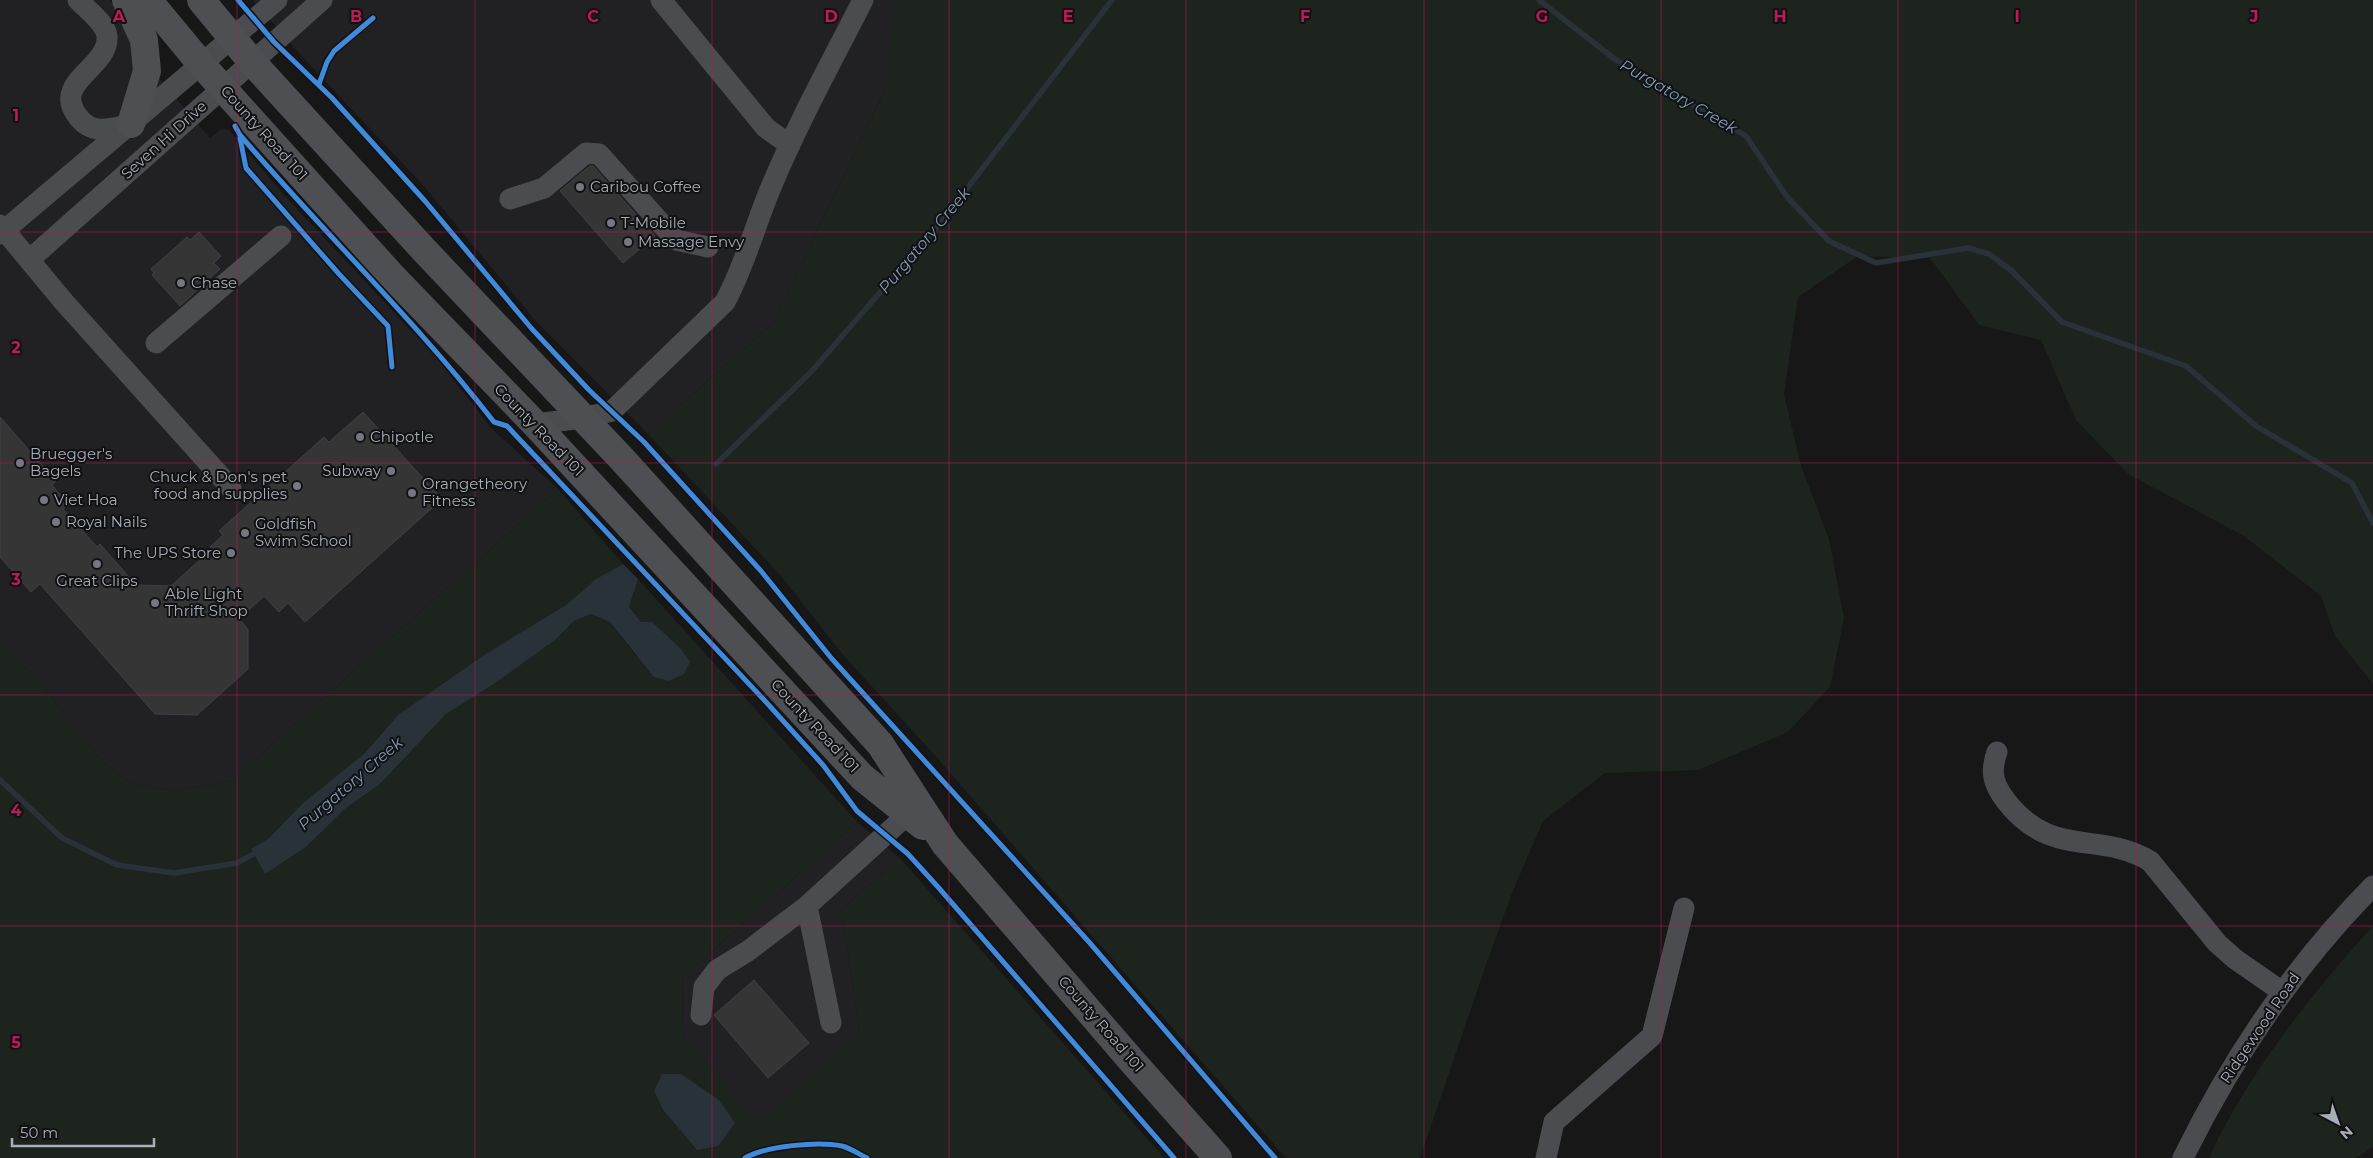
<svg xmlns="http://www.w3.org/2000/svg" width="2373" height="1158" font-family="Montserrat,sans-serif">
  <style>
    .built { fill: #212123 }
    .green { fill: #1d241e; fill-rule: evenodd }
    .water { fill: #2a3239 }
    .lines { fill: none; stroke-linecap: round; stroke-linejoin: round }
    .stream { stroke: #2a3239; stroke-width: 5.5 }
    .building { fill: #353536; stroke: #3f4043 }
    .minor { stroke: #4b4c50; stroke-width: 21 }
    .major { stroke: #4d4f52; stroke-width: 28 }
    .cycleway-casing { stroke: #111113; stroke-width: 8 }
    .cycleway { stroke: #408adc; stroke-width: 5 }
    .grid { fill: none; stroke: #c2185b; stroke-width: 1; stroke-opacity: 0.55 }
    .poi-dot { fill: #757880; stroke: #111113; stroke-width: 2 }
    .labels { text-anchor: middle; stroke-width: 4; stroke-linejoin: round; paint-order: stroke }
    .street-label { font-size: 15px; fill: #a8adb8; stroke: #111113 }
    .poi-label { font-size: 15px; fill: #a8adb8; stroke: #111113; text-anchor: start }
    .water-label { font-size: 16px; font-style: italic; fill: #7f9bb3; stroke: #111113 }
    .grid-label { font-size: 16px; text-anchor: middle; font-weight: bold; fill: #c2185b; stroke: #111113; stroke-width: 4; stroke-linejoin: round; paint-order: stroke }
  </style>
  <rect width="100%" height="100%" fill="#171717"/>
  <path class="built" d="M0,0h110l19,26 12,31 69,81 12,-9 7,1 54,64 152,162 57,73 66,60 -327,292 -56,10 -47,-9 -28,-23 -63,-80 -37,-36z
    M253,0h675l-155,323 -125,111 -113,-114 -112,-135 -127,-135z
    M857,822l43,36 -59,52 19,123 -103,90 -74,-87 -1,-58z"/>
  <path class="green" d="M892,0h1481v684l-38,-48 -14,-40 -77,-60 -116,-62 -52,-54 -35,-80 -62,-15 -49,-67 -72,-2 -60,41 -14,97 17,72 28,73 15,79 -14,69 -42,45 -90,38 -93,3 -62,48 -31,72 -24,66 -68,199h-134l-355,-407 -87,-95 -63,-80 -133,-142 125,-111 111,-231 11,-80z
    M558,489l65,75 -27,15 -30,26 -82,50 -86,60 -33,38 -62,50 -34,35 -18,11 14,25 41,-27 40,-39 34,-24 66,-70 48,-30 61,-44 19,-19 17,-7 19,8 26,34 5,-34 -12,-15 9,-28 219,243 -175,156 1,58 74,86 103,-89 -19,-123 59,-52 264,300h-1164v-515l37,36 63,80 28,23 47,9 56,-10zM662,1074h19l37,25 -21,51 -34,-40 -9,-19z
    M2373,926v221l-17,11h-147c37,-82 103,-165 164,-232z"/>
  <path class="water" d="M623,564l15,15 -9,28 12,15h11l29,27 9,13 -6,12 -15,7 -15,-4 -44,-55 -19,-8 -17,7 -19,19 -61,44 -48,30 -66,70 -34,24 -40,39 -41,27 -14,-25 18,-11 34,-35 62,-50 33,-38 86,-60 82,-50 30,-26z
    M662,1074h19l37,25 17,24 -17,23 -21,4 -34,-40 -9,-19z"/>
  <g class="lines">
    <path class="stream" d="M1539,0l77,60 130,76 41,61 42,44 47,22 92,-15 21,6 23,17 50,51 124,44 70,60 96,57 21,40
      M716,464l95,-92 131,-151 170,-221
      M0,780l62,58 55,27 57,8 63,-10 22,-12"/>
  </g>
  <path class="building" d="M590,166h3l62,70 -32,27 -63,-72z
    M199,232l22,24 -7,7 6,6 -40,37 -28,-31 2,-2 -3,-4 36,-32 3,3z
    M363,412l79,87 -137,123 -17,-19 -9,9 -15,-16 -25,23 9,10v40l-51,46 -42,-1 -115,-130 -9,8 -31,-35v-140l56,64 -4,4 16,19 -5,5 34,38 3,-3 36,41 35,1 41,-37 -2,-2 13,-12 -4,-4 105,-94 5,5z
    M754,980l55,63 -41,35 -54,-63z"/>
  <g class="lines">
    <path class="minor" d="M78,0c9,10 27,22 29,36 3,32 -58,46 -28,82 14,17 30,11 49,7
      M661,0l105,128 24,17
      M510,199l34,-11 42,-35 13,1 77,86 32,7
      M0,225l64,77 167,186
      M0,234l277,-234
      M29,260l293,-260
      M156,343l125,-107
      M535,424l48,-6 29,-7 113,-109c19,-35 29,-73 44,-110 27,-66 62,-129 94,-192
      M1997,752c-7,20 -4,32 9,49 46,59 92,29 144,60l67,82 18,16 46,32
      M807,906l112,-102
      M701,1015l3,-28 13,-17 31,-19 59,-45 24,117
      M1546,1158l8,-36 98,-86 32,-128
      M2183,1158c50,-102 110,-191 190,-272"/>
    <path class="major" d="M126,0l18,40 3,31 -16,53
      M148,0l53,64 191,212 143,148 327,353 61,49
      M201,0l51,62 172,188 198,209 258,285 65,100 186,216 87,98"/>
    <defs>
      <path id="cycleway" d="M238,0l36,42 58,56 93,103 107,128 57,61 55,52 117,129 71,88 257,283 186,216
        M319,84l8,-22 7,-11 39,-33
        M235,126l5,9c83,97 176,186 254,287l13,4 259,276 57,63 34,46 51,43 30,33 236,271
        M240,138l6,30 93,106 49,52 4,41
        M745,1158c21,-12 73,-17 97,-12 8,2 17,8 25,12"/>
    </defs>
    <use href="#cycleway" class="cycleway-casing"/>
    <use href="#cycleway" class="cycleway"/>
  </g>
  <path class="grid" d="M237,0v1158M475,0v1158M712,0v1158M949,0v1158M1186,0v1158M1424,0v1158M1661,0v1158M1898,0v1158M2136,0v1158M0,232h2373M0,463h2373M0,695h2373M0,926h2373"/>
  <g class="poi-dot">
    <circle cx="580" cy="187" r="5"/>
    <circle cx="611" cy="223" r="5"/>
    <circle cx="628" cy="242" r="5"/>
    <circle cx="181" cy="283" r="5"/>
    <circle cx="360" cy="437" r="5"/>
    <circle cx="20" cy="463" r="5"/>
    <circle cx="391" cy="471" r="5"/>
    <circle cx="297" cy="486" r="5"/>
    <circle cx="412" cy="493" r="5"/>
    <circle cx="44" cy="500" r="5"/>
    <circle cx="56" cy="522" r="5"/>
    <circle cx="245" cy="533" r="5"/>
    <circle cx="231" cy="553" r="5"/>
    <circle cx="97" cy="564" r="5"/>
    <circle cx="155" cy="603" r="5"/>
  </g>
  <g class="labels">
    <g class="street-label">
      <text transform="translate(264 133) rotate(48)" y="5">County Road 101</text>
      <text transform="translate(164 140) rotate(-42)" y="5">Seven Hi Drive</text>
      <text transform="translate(539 430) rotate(46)" y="5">County Road 101</text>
      <text transform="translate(815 726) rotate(47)" y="5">County Road 101</text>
      <text transform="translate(1101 1024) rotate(49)" y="5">County Road 101</text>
      <text transform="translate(2260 1028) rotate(-56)" y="5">Ridgewood Road</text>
    </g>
    <g class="poi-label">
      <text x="590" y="192">Caribou Coffee</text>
      <text x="621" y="228">T-Mobile</text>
      <text x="638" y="247">Massage Envy</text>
      <text x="191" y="288">Chase</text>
      <text x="370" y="442">Chipotle</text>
      <text x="30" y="459">Bruegger's<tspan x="30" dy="17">Bagels</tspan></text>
      <text x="381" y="476" text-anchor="end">Subway</text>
      <text x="287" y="482" text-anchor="end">Chuck &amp; Don's pet<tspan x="287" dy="17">food and supplies</tspan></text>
      <text x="422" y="489">Orangetheory<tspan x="422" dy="17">Fitness</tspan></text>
      <text x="54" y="505">Viet Hoa</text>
      <text x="66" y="527">Royal Nails</text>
      <text x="255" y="529">Goldfish<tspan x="255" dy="17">Swim School</tspan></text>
      <text x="221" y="558" text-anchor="end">The UPS Store</text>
      <text x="97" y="586" text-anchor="middle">Great Clips</text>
      <text x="165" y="599">Able Light<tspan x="165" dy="17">Thrift Shop</tspan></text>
    </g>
    <g class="water-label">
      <text transform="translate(1679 96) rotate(30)" y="6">Purgatory Creek</text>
      <text transform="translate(924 240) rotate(-50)" y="6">Purgatory Creek</text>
      <text transform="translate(350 783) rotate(-41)" y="6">Purgatory Creek</text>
    </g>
  </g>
  <g class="grid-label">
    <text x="119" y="22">A</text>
    <text x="356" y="22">B</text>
    <text x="593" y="22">C</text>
    <text x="831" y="22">D</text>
    <text x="1068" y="22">E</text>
    <text x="1305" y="22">F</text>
    <text x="1542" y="22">G</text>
    <text x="1780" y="22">H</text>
    <text x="2017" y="22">I</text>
    <text x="2254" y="22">J</text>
    <text x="16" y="121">1</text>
    <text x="16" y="353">2</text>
    <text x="16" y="585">3</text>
    <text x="16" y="816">4</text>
    <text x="16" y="1048">5</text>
  </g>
  <g transform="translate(2338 1123) rotate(139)" stroke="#111113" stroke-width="4" paint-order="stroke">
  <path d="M0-4L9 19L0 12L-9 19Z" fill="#a8adb8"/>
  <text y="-8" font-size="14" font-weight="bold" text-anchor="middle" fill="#a8adb8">N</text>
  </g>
  <path d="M12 1138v8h142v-8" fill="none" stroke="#a8adb8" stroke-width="2.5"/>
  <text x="20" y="1138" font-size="15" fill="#a8adb8" stroke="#111113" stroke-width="4" paint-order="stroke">50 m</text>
</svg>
